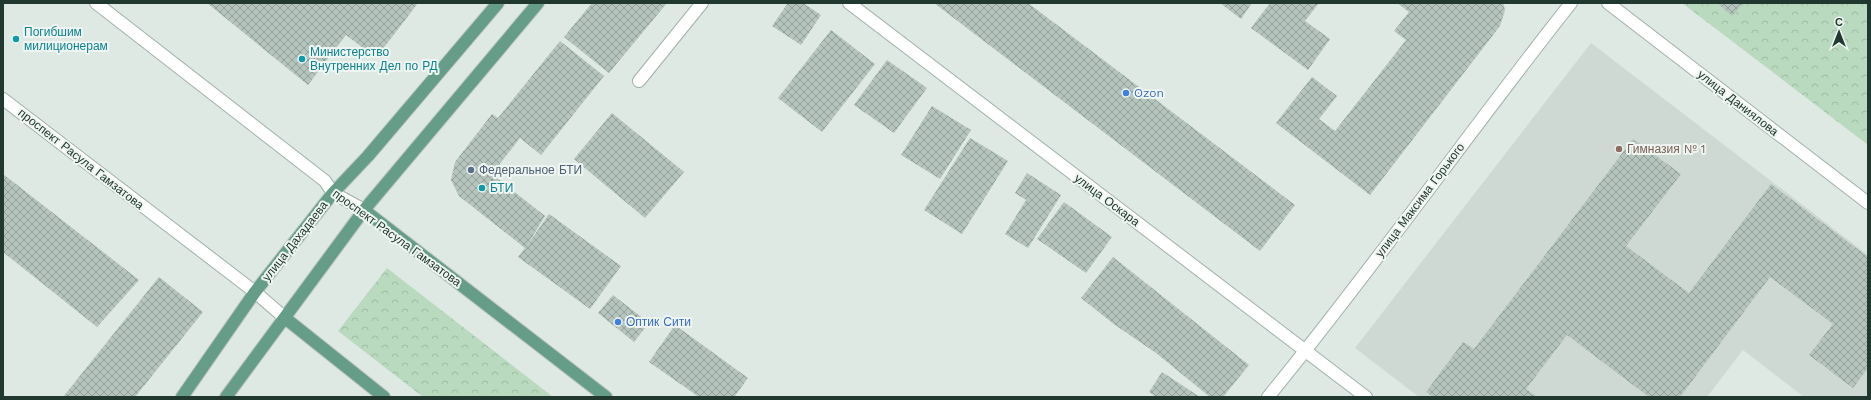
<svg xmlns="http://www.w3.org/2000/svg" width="1871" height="400" font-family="'Work Sans',sans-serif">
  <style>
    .built { fill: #cdd9d2 }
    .forest { fill: url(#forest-crowns) }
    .building { fill: url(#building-cross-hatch) }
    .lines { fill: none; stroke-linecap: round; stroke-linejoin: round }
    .service-casing { stroke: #a2b0aa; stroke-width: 14 }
    .minor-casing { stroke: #a2b0aa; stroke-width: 14 }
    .tertiary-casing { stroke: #a2b0aa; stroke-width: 14 }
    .primary-casing { stroke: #bcc3c1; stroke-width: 14 }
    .service { stroke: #fff; stroke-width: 12 }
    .minor { stroke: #fff; stroke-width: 12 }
    .tertiary { stroke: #fff; stroke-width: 12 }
    .primary { stroke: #669d88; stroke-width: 12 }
    .culture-dot { fill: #0f9aa8; stroke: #eff6f2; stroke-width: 1.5 }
    .shop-dot { fill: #3f7fe0; stroke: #eff6f2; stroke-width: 1.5 }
    .education-dot { fill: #8d6e63; stroke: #eff6f2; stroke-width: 1.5 }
    .service-dot { fill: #5c6f8a; stroke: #eff6f2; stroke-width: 1.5 }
    .labels { text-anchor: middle; stroke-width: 4; stroke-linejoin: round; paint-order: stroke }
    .culture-label { font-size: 12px; fill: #0d838f; stroke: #eff6f2; text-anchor: start }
    .shop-label { font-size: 12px; fill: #366cbe; stroke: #eff6f2; text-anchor: start }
    .street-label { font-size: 12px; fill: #213830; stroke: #eff6f2 }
    .education-label { font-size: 12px; fill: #785e54; stroke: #eff6f2; text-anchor: start }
    .service-label { font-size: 12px; fill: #4e5e75; stroke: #eff6f2; text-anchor: start }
  </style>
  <defs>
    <pattern id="forest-crowns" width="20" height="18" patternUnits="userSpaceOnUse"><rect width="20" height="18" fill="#b9dabe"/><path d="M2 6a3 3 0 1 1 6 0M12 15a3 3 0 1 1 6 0" fill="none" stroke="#9fbca4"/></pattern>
    <pattern id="building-cross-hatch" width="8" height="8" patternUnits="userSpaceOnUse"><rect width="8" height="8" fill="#b5c4bc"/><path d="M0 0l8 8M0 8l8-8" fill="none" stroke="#93a099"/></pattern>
  </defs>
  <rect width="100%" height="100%" fill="#dfe9e4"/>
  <path class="built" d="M1591,43l277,212v142h-64l-61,-47 -36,47h-86l-2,-2 -2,2h-198l-64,-49z"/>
  <path class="forest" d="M1682,3h186v142z
    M387,268l166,129h-130l-85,-66z"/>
  <path class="building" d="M207,3h211l-42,55 -30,-23 -38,50z
    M592,3h75l-58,70 -45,-36z
    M788,3h15l18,12 -20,30 -29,-19z
    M934,3h94l267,202 -35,46z
    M1220,3h32l-11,16z
    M1270,3h49l-14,18 25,18 -22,31 -57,-42z
    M1397,3h106l2,7 -5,16 -130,169 -94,-72 36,-46 25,19 -18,23 16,12 71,-91 -12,-9 15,-19z
    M1717,3h26l-11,13z
    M831,30l44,34 -53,68 -44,-34z
    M560,41l44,35 -63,79 -21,-17 -28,36 53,42 -19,31 23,-33 72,52 -31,43 -72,-52 7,-9 -66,-52 -8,-16 4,-18 37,-48 6,4z
    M887,60l40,28 -33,45 -40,-28z
    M932,106l39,24 -31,49 -39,-24z
    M612,113l72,59 -39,46 -71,-59z
    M970,138l38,23 -46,73 -38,-24z
    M1633,139l48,35 -55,72 63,47 82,-109 97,73v111l-15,20 -44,-33 24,-31 -63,-47 -90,120h-31l-82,-62 -41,54 11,8h-104l-7,-5 37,-50 11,7z
    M1027,173l34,22 -33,53 -23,-14 21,-34 -11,-7z
    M3,174l136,106 -42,47 -94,-75z
    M1064,202l48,35 -26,36 -49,-34z
    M1113,257l136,108 -26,32h-13l-54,-44 -41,-28 -34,-27z
    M159,277l44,35 -68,85h-72z
    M613,295l36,28 -15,19 -36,-29z
    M675,325l73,53 -14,19h-35l-50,-35z
    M1162,372l38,25h-44l-7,-5z"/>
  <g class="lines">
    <defs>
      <path id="service" d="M639,81l63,-78"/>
      <path id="minor" d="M849,3l517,394
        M1608,3l260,200
        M1268,397c105,-128 200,-264 303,-394"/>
      <path id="tertiary" d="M96,3l229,178 8,12 31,17
        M3,99l252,193 30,26"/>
      <path id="primary" d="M364,210l242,187
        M285,318l99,79
        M182,397l73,-105 78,-99 35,-37 130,-153
        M226,397l138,-187 174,-207"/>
    </defs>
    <use href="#service" class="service-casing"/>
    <use href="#minor" class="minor-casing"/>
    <use href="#tertiary" class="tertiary-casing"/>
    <use href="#primary" class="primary-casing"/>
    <use href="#service" class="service"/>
    <use href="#minor" class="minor"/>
    <use href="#tertiary" class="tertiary"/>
    <use href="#primary" class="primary"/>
  </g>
  <g class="culture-dot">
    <circle cx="16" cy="39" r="4"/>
    <circle cx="302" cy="59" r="4"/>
    <circle cx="482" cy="188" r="4"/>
  </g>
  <g class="shop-dot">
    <circle cx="1126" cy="93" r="4"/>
    <circle cx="618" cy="322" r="4"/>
  </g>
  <circle class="education-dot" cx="1619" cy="149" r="4"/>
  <circle class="service-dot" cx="471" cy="170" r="4"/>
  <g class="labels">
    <g class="culture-label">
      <text x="24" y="36">Погибшим<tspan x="24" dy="14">милиционерам</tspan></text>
      <text x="310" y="56">Министерство<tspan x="310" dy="14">Внутренних Дел по РД</tspan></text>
      <text x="490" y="192">БТИ</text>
    </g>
    <g class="shop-label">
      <text x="1134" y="97">Ozon</text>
      <text x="626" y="326">Оптик Сити</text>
    </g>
    <g class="street-label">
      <text transform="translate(1738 103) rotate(38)" y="4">улица Даниялова</text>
      <text transform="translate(81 159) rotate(38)" y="4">проспект Расула Гамзатова</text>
      <text transform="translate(1107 200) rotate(37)" y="4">улица Оскара</text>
      <text transform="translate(1420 200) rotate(-53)" y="4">улица Максима Горького</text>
      <text transform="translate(397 238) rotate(36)" y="4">проспект Расула Гамзатова</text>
      <text transform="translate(295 241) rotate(-52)" y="4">улица Дахадаева</text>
    </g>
    <g class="education-label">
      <text x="1627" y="153">Гимназия № 1</text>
    </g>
    <g class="service-label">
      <text x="479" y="174">Федеральное БТИ</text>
    </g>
  </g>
  <rect width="1871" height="400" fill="none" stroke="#213830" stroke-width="8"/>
  <g transform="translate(1839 32)" stroke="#eff6f2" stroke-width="3" paint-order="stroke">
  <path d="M0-3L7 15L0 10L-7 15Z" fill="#213830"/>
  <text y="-6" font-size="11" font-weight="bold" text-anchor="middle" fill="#213830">С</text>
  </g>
</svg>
